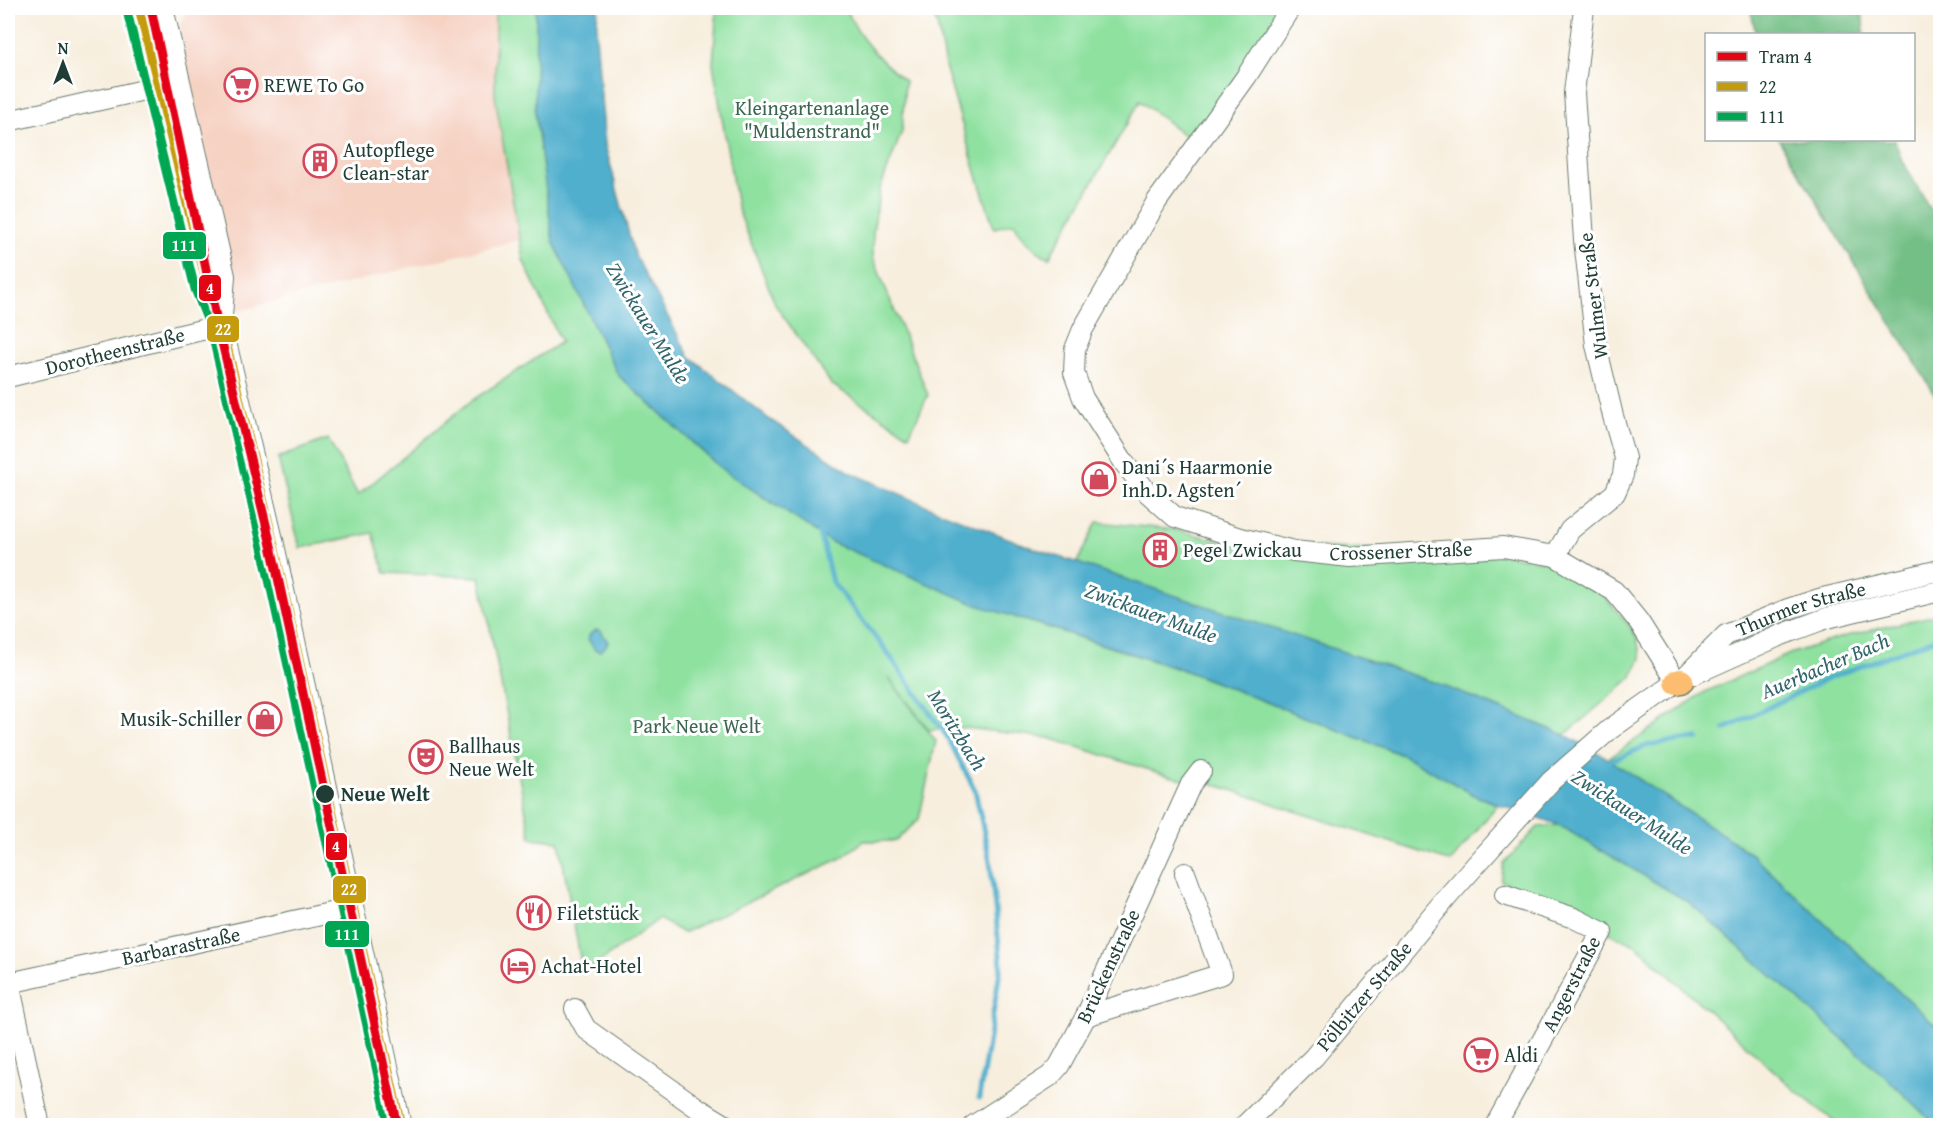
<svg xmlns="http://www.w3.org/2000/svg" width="1948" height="1133" font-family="'Gentium Book Plus',serif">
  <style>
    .built { fill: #f6d2c3 }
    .green { fill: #8fe1a0; stroke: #578f6a; stroke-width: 1.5 }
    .forest { fill: #73bf86; stroke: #497e5d; stroke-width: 1.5 }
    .water { fill: #4fafcd; stroke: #377680; stroke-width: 1.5 }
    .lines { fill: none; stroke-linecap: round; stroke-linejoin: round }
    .stream { stroke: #4fafcd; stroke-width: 5 }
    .minor-casing { stroke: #6b7b6f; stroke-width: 22 }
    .major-casing { stroke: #6b7b6f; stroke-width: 27 }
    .minor { stroke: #fff; stroke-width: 20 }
    .major { stroke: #fcbd6f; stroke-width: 24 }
    .bus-1-casing { stroke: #fff; stroke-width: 14 }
    .bus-2-casing { stroke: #fff; stroke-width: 14 }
    .bus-1 { stroke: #c49b0d; stroke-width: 9 }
    .bus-2 { stroke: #00a651; stroke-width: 9 }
    .tram-1-casing { stroke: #fff; stroke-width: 14 }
    .tram-1 { stroke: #e30613; stroke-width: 9 }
    .stop-dot { fill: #1f3d34; stroke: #fff; stroke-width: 2 }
    .labels { text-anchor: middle; stroke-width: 6; stroke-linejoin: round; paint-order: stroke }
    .poi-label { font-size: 20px; fill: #1f3d34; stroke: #fff; text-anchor: start }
    .park-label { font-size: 20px; fill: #3b664f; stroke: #fff }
    .street-label { font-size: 20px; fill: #1f3d34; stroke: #fff }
    .stop-label { font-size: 20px; font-weight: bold; fill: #1f3d34; stroke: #fff; text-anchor: start }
    .water-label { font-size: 21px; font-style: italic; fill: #30656a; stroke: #fff }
    .line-badge { stroke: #fff; stroke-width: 2 }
    .badge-label { font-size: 16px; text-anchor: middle; font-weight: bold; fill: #fff }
  </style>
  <rect width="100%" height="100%" fill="#fff"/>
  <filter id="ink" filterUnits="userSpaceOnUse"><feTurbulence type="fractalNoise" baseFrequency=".0167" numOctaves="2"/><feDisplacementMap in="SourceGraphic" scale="12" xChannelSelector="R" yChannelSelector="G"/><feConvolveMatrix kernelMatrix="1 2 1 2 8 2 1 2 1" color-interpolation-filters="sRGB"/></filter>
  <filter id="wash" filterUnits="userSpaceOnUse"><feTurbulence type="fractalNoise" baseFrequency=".008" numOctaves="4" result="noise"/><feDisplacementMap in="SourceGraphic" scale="24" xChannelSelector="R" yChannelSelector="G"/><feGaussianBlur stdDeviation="1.35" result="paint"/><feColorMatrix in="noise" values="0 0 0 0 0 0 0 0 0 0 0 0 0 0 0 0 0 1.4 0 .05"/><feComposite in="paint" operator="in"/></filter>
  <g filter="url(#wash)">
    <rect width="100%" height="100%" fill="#f7eedd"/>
    <path class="built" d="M189,8h306v88l24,144 -281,71 -59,-286z"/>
    <path class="green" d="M495,8h41l-1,104 18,129 65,134 100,91 58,40 201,99 214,68 214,83 73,41 20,7 -47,58 -241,-79 -38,-6 -123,-39 -92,-11 -28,3 -41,-53 48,64 -17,78 -23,22h-32l-23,17 -158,75 -24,-14 -76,55 -24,-133 -28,-3 -51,-261 -95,-4 -12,-40 -73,15 -22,-90 50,-19 30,56 113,-94 90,-59 -38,-82 -28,-164z
      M717,8h129c13,32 33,51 59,73l-3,50 -22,58 -7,43v25l55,138 -19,40 -78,-51 -55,-78 -39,-99 -24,-143z
      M928,8h350l-19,40 -67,93 -52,-40 -91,157c-16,-8 -26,-19 -35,-35l-20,5 -19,-59 -30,-103 -8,-42z
      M1097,522l80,8 58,15 264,8 53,10 51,32 26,30 8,13 4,21 -10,19 -66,57 -129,-52 -359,-120z
      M1940,614v416l-191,-178 -141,-93 95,-66 89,-40 50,-16z
      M1559,825l131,78 202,180 43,42h-96l-44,-35 -158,-144 -136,-65 3,-18 34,-36z"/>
    <path class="forest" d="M1750,8h112l2,26h-108z
      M1779,140h116l6,18 39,69v176z"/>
    <path class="water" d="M536,8h62l-2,27 9,110 29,108 55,103 80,63 81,53 84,37 99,39 403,135 129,52 39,21 145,96 191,178v95h-5l-43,-42 -202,-180 -131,-78 -81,-28 -73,-41 -221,-86 -207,-65 -146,-63 -108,-72 -105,-95 -65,-134 -18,-130z
      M596,630l5,1 7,11 -3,5 -5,4 -5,-1 -7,-11 2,-5z"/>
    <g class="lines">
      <path class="stream" d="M819,529l13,53 52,66 64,90 27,52 15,71 11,104 -22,133
        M1725,729l103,-51 112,-41
        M1605,763l44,-18 49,-7"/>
    </g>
  </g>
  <g filter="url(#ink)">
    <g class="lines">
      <defs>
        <g id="minor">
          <path d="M139,8l18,79 50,199 15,39 51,215 128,586"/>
          <path d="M163,8l62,268 -3,40"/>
          <path d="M8,121l149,-34"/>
          <path d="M8,377l214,-52"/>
          <path d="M1555,556l15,-26 45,-37 8,-18 2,-17 -12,-42 -17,-71 -12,-105 -10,-147 10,-85"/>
          <path d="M1694,674l87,-39 46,-17 113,-27"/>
          <path id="s1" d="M1681,681l45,-46 62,-26 31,-10 121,-29"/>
          <path d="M8,978l32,148"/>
          <path d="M9,983l344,-75"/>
          <path d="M575,1009l11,20 113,80 28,17"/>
          <path d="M1086,1016l136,-42 -37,-101"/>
          <path d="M973,1126l77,-50 9,-10 27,-50 105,-232 10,-13"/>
          <path d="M1244,1126l70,-69 135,-162 102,-114 58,-51 68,-48 -38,-60 -25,-31 -59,-35 -52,-9 -153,10 -56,-6 -54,-13 -65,-21 -27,-24 -23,-29 -42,-66 -9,-25 1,-24 8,-20 74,-128 89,-124 44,-69"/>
          <path d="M1495,1126l107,-194 -28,-14 -69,-23"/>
        </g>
        <path id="major" d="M1677,682l4,-1"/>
      </defs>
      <use href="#minor" class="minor-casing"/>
      <use href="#major" class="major-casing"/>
      <use href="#minor" class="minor"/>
      <use href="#major" class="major"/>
      <defs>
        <path id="bus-1" d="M139,8l68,278 15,39 51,215 128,586"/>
        <path id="bus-2" d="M127,11l68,278 16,40 50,214 128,583"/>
      </defs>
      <use href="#bus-1" class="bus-1-casing"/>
      <use href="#bus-2" class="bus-2-casing"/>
      <use href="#bus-1" class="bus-1"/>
      <use href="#bus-2" class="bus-2"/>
      <defs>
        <path id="tram-1" d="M151,8l67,318 52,215 127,585"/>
      </defs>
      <use href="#tram-1" class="tram-1-casing"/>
      <use href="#tram-1" class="tram-1"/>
    </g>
  </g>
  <defs>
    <symbol id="supermarket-ring" viewBox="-11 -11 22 22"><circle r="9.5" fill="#fff" stroke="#d1495b" stroke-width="1.5"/><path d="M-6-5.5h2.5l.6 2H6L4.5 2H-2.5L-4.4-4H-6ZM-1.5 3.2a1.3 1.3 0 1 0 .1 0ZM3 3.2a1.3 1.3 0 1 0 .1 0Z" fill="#d1495b"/></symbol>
    <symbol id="building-ring" viewBox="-11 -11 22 22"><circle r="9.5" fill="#fff" stroke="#d1495b" stroke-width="1.5"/><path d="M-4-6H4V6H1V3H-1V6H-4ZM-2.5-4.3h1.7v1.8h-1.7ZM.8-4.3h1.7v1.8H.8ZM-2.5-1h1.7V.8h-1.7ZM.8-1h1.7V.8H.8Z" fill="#d1495b"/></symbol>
    <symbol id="shop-ring" viewBox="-11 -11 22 22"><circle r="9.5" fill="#fff" stroke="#d1495b" stroke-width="1.5"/><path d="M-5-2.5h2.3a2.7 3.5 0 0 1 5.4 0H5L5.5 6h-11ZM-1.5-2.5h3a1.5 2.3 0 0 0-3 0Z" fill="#d1495b"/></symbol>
    <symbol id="theatre-ring" viewBox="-11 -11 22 22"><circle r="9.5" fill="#fff" stroke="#d1495b" stroke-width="1.5"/><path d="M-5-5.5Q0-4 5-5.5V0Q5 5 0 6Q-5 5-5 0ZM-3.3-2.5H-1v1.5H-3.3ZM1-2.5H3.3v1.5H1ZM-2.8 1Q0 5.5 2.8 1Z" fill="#d1495b"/></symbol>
    <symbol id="restaurant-ring" viewBox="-11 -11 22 22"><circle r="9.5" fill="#fff" stroke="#d1495b" stroke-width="1.5"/><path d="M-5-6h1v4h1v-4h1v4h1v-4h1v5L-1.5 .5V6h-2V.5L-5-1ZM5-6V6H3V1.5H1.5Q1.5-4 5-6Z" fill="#d1495b"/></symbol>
    <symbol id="hotel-ring" viewBox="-11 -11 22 22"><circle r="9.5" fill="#fff" stroke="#d1495b" stroke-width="1.5"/><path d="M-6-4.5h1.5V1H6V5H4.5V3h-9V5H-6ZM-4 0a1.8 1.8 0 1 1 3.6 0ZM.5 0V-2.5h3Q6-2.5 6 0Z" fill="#d1495b"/></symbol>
  </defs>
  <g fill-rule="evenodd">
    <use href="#supermarket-ring" x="222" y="66" width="38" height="38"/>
    <use href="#building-ring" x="301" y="142" width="38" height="38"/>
    <use href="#shop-ring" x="1080" y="460" width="38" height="38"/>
    <use href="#building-ring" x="1141" y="531" width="38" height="38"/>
    <use href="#shop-ring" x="246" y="700" width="38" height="38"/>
    <use href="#theatre-ring" x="407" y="738" width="38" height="38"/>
    <use href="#restaurant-ring" x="515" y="894" width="38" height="38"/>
    <use href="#hotel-ring" x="499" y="947" width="38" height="38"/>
    <use href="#supermarket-ring" x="1462" y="1036" width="38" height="38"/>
  </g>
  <circle class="stop-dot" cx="325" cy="794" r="10"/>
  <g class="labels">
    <g class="poi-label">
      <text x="264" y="92">REWE To Go</text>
      <text x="343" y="157">Autopflege<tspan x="343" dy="23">Clean-star</tspan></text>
      <text x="1122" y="474">Dani´s Haarmonie<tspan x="1122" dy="23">Inh.D. Agsten´</tspan></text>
      <text x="1183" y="557">Pegel Zwickau</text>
      <text x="242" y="726" text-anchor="end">Musik-Schiller</text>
      <text x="449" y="753">Ballhaus<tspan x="449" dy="23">Neue Welt</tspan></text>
      <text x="557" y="920">Filetstück</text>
      <text x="541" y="973">Achat-Hotel</text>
      <text x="1504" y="1062">Aldi</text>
    </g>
    <g class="park-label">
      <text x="812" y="115">Kleingartenanlage<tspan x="812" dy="23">"Muldenstrand"</tspan></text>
      <text x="697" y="733">Park Neue Welt</text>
    </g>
    <g class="street-label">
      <text transform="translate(1593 296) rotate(-97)" y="7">Wulmer Straße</text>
      <text transform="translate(115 351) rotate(-14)" y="7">Dorotheenstraße</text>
      <text transform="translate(1401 551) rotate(-2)" y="7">Crossener Straße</text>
      <text dy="7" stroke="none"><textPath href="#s1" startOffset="144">Thurmer Straße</textPath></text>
      <text transform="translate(181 946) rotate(-12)" y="7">Barbarastraße</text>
      <text transform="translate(1108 966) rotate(-65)" y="7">Brückenstraße</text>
      <text transform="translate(1571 984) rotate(-63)" y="7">Angerstraße</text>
      <text transform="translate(1364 996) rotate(-50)" y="7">Pölbitzer Straße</text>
    </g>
    <g class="stop-label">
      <text x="341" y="801">Neue Welt</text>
    </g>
    <g class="water-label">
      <text transform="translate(648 323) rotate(58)" y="7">Zwickauer Mulde</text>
      <text transform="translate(1151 613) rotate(20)" y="7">Zwickauer Mulde</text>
      <text transform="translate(1825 666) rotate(-23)" y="7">Auerbacher Bach</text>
      <text transform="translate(957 730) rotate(58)" y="7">Moritzbach</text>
      <text transform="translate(1632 812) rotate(33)" y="7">Zwickauer Mulde</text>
    </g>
  </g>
  <g class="line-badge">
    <rect x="162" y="231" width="45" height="29" rx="6" fill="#00a651"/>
    <rect x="198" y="274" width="24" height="28" rx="6" fill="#e30613"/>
    <rect x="206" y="315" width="34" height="28" rx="6" fill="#c49b0d"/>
    <rect x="325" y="832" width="23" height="29" rx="6" fill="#e30613"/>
    <rect x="332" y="875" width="35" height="29" rx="6" fill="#c49b0d"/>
    <rect x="324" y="920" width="46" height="28" rx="6" fill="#00a651"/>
  </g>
  <g class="badge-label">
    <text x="184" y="251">111</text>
    <text x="210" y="294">4</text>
    <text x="223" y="335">22</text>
    <text x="336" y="852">4</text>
    <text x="349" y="895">22</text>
    <text x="347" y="940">111</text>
  </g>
  <rect width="1948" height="1133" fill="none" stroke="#fff" stroke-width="30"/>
  <rect x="1705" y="33" width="210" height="108" fill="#ffffff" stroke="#a5b1ae" stroke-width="1.5"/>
  <rect x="1717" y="52" width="30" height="9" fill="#e30613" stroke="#a5b1ae" stroke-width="1.5"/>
  <text x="1759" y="63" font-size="18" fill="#1f3d34">Tram 4</text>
  <rect x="1717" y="82" width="30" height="9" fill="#c49b0d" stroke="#a5b1ae" stroke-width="1.5"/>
  <text x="1759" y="93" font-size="18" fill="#1f3d34">22</text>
  <rect x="1717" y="112" width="30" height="9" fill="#00a651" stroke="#a5b1ae" stroke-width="1.5"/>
  <text x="1759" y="123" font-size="18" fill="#1f3d34">111</text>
  <g transform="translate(63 63)" stroke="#ffffff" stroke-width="4.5" paint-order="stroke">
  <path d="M0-4.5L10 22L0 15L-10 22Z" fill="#1f3d34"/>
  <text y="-9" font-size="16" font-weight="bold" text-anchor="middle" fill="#1f3d34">N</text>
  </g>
</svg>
